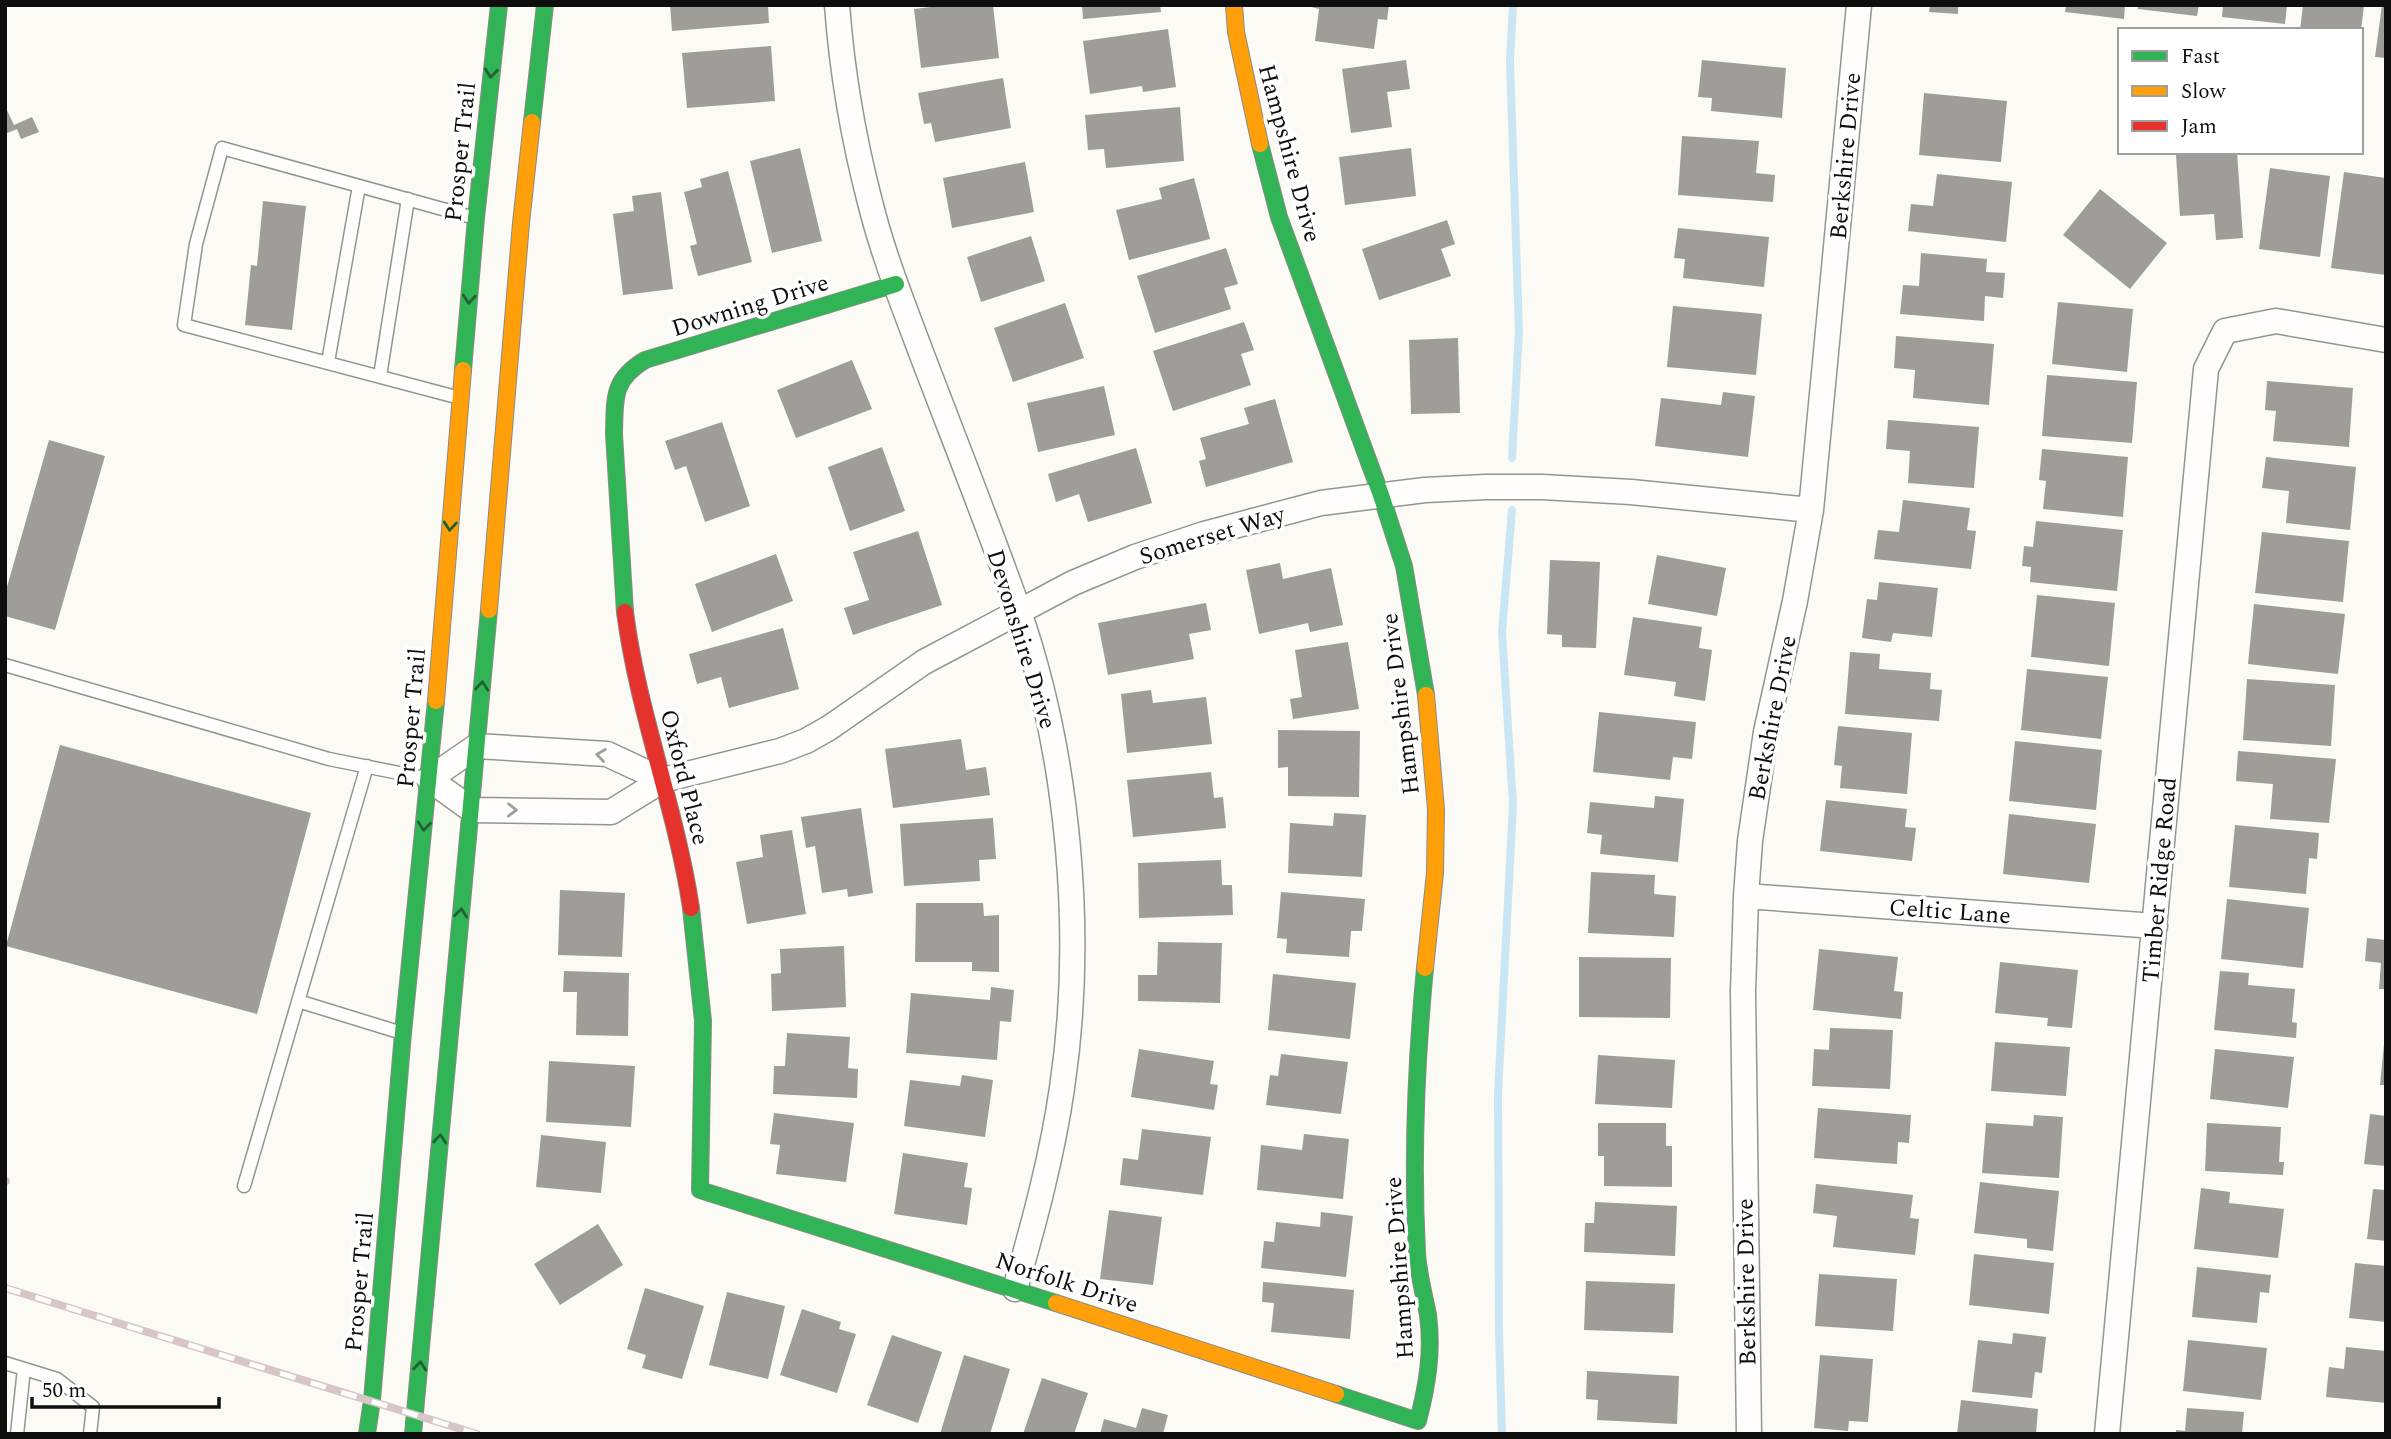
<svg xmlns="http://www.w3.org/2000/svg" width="2391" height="1439" font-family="Spectral,serif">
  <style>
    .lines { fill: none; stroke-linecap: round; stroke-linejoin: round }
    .stream { stroke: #cae6f5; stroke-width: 8 }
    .building { fill: #9f9d99 }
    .lane-casing { stroke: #959492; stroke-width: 15 }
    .street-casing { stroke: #959492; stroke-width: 27 }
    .fast-casing { stroke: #8c8b88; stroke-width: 18 }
    .slow-casing { stroke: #8c8b88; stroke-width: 18 }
    .jam-casing { stroke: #8c8b88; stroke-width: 18 }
    .lane { stroke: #fffefd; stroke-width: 12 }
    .street { stroke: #fffefd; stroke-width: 24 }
    .fast { stroke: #30b455; stroke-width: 16 }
    .slow { stroke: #ff9f0a; stroke-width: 16 }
    .jam { stroke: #e5322d; stroke-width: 16 }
    .rail-casing { stroke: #d8c5c5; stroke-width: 8 }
    .rail { stroke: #fff; stroke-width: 5; stroke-dasharray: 16; stroke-linecap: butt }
    .oneway { stroke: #1f6132 }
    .oneway2 { stroke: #9f9e9d }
    .labels { text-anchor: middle; stroke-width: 7; stroke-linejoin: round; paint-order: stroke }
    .street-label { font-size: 24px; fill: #0e0e0e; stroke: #fff }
  </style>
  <rect width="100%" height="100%" fill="#fcfaf4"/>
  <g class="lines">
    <path class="stream" d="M1512,458l7,-127 -9,-270 3,-56
      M1502,1434l-3,-101 -1,-239 15,-290 -11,-172 10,-122"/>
  </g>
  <path class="building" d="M670,5h98l1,18 -97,8z
    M947,5h46l6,53 -78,10 -7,-59z
    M1082,5h78l1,7 -78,7z
    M1304,5h85l-2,15 -9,-1 -4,30 -59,-8 4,-32z
    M1930,5h28v9l-29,-2z
    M2066,5h59l-1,14 -59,-7z
    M2138,5h61l-2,11 -59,-7z
    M2223,5h64l-2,19 -63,-7z
    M2303,5h61l-3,25h-61z
    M2382,5h4v53l-11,-1z
    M1168,29l8,58 -33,5 -1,-6 -52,8 -7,-53z
    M771,46l4,55 -88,7 -5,-55z
    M1406,60l4,29 -23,3 5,35 -41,6 -9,-64z
    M1702,60l84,8 -4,50 -71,-7 1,-13 -14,-1z
    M1003,78l8,50 -76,14 -4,-19 -7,1 -6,-31z
    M1924,93l83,8 -6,61 -82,-7z
    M5,106l9,19 18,-8 7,15 -18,7 -4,-10 -12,5z
    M1180,107l4,54 -78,7 -2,-19 -16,1 -3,-35z
    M1682,136l77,5 -3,32 19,2 -2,27 -95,-7z
    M800,148l22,93 -50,12 -22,-92z
    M1411,148l5,48 -71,9 -6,-48z
    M2209,152h28l6,86 -27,2 -2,-26 -34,2 -4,-61z
    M1025,162l9,50 -82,16 -9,-50z
    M2270,168l60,8 -10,81 -61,-8z
    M728,171l24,91 -54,14 -8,-30 7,-2 -13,-52 18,-5 -2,-8z
    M2344,172l42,6v97l-55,-7z
    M1937,174l75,8 -6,60 -98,-11 3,-27 22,2z
    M1194,178l16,61 -81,21 -13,-50 46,-11 -3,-11z
    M2100,189l67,54 -37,46 -67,-54z
    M661,192l12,97 -50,6 -10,-81 21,-3 -2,-15z
    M263,201l43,5 -14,124 -47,-5 6,-60 6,1z
    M1447,220l8,24 -14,5 10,27 -72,24 -17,-51z
    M1678,228l91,9 -5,50 -81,-9 2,-19 -11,-1z
    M1031,236l14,45 -64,21 -14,-45z
    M1226,248l12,36 -14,4 7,21 -76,24 -18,-57z
    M1921,253l66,6 -1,13 19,1 -2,25 -18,-2 -1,25 -84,-7 3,-29 16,1z
    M2058,302l75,7 -6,63 -75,-8z
    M1065,303l19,55 -71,24 -19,-54z
    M1673,306l89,8 -6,61 -89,-8z
    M1244,322l10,28 -13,4 10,31 -78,26 -20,-60z
    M1896,336l98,8 -5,61 -76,-7 2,-28 -21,-2z
    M1458,338l2,75 -49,1 -2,-74z
    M852,360l20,49 -76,29 -19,-48z
    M2047,375l90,7 -5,61 -90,-7z
    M2267,381l86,7 -4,59 -76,-6 3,-30 -11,-1z
    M1104,386l11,49 -77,17 -11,-49z
    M1723,392l32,4 -7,61 -93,-11 6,-48 60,7z
    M1275,399l18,63 -87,25 -7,-26 7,-2 -6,-21 49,-14 -5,-16z
    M1888,420l91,7 -5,61 -66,-5 2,-32 -24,-2z
    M722,422l28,84 -45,16 -19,-56 -11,4 -10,-29z
    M49,440l56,16 -50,174 -50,-14v-22z
    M882,447l23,64 -55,20 -22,-64z
    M1136,448l16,55 -64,19 -9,-28 -23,8 -8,-28z
    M2042,449l86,8 -5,60 -80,-8 3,-28 -7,-1z
    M2266,457l90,10 -6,63 -64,-7 3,-32 -27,-3z
    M1903,500l67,8 -3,22 9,1 -5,38 -97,-10 4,-29 21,2z
    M2036,521l87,9 -6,61 -87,-9 1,-15 -9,-1 2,-20 9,1z
    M918,531l24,74 -89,30 -9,-27 25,-8 -16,-48z
    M2262,532l87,9 -6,61 -88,-9z
    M776,554l17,47 -81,31 -17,-48z
    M1657,555l69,13 -9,48 -69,-12z
    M1550,560l50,2 -4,86 -34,-1v-12l-15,-1z
    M1280,563l3,16 48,-11 12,57 -33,7 -2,-9 -49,11 -13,-64z
    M1879,582l59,6 -6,49 -39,-4 -2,9 -29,-4 5,-39 10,1z
    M2037,595l78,8 -6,63 -78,-9z
    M1206,603l5,27 -22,4 5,25 -86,16 -10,-52z
    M2254,604l91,10 -7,60 -90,-10z
    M1633,617l69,10 -3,21 13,2 -7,51 -31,-5 2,-14 -52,-7z
    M783,628l16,61 -70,19 -8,-31 -24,7 -8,-30z
    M1348,642l11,67 -66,10 -3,-20 12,-2 -7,-47z
    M1850,652l30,2 -1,15 52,4 -1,16 12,1 -3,31 -94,-7z
    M2027,669l81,8 -7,62 -80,-9z
    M2247,679l88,6 -4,61 -88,-6z
    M1151,690l2,13 53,-6 6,47 -85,9 -6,-59z
    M1599,712l97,10 -4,37 -19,-2 -3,23 -77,-8z
    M1838,726l74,7 -5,61 -67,-6 2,-22 -8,-1z
    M1278,730l82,1 -1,66 -71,-1v-29l-10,1z
    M961,739l5,31 20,-3 4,28 -97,13 -8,-59z
    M2015,741l87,9 -6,60 -87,-9z
    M60,745l251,68 -54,201 -251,-68z
    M2238,751l98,8 -7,64 -59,-4 3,-35 -37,-3z
    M1211,772l3,26 9,-1 3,31 -93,9 -6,-57z
    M1655,796l29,3 -6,63 -78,-8 2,-19 -15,-2 3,-31 64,6z
    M1826,800l81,9 -2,18 11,1 -4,33 -92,-10z
    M861,808l12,85 -25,4 -1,-8 -25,4 -7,-47 -9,2 -5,-31z
    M1334,813l32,2 -4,62 -74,-4 2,-50 43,3z
    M2009,814l87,10 -7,59 -86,-9z
    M993,818l3,41 -17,1 1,21 -76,5 -4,-62z
    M2235,825l84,8 -2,26 -8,-1 -3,36 -77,-7z
    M792,830l14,84 -59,10 -11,-62 27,-5 -3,-22z
    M1221,860l1,25h10l1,30 -94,3 -1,-55z
    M1591,872l64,3 -1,19 22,2 -2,41 -86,-4z
    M560,890l65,3 -3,64 -64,-2z
    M1281,892l84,7 -3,32h-11l-2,26 -63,-4 1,-14 -10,-1z
    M2227,899l82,9 -6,60 -82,-9z
    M916,903h67l1,13 15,-1v57l-27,-1v-9h-57z
    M2367,938l19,2v49h-7l2,-26 -16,-2z
    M1158,942l64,1 -2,60 -82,-2v-26h19z
    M844,946l2,61 -74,4 -1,-37 10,-1 -1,-24z
    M1819,949l79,8 -4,34 9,1 -2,27 -88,-9z
    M1579,957l92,1 -1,60 -91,-1z
    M2000,962l78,8 -6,58 -25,-2 1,-8 -53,-5z
    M564,971l65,2 -1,63 -52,-1 1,-43h-14z
    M2220,971l29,2 -1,12 47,4 -3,33 5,1 -1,15 -82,-8z
    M1273,974l83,9 -6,56 -82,-9z
    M991,987l23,3 -3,32 -11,-1 -3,39 -91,-7 5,-60 79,7z
    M1830,1028l63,2 -3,59 -78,-3 2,-37 15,1z
    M787,1033l63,4 -2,31 10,1 -1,29 -84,-4 1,-28h11z
    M1995,1042l75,5 -4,49 -75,-5z
    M2384,1044l2,1v40h-6z
    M1139,1049l75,12 -4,23 8,1 -4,25 -83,-13z
    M2215,1049l79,8 -6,51 -78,-9z
    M1281,1054l67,8 -7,52 -75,-9 4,-30 8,1z
    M1598,1055l77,5 -3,48 -77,-4z
    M549,1061l86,5 -4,61 -85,-5z
    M962,1075l31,5 -8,57 -81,-11 6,-46 50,6z
    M1818,1108l93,7 -2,28 -11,-1 -1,22 -83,-6z
    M774,1113l80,10 -8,59 -70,-8 4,-29 -10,-1z
    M2370,1114l16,2v50l-22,-2z
    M2034,1115l29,2 -4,61 -77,-5 4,-50 47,3z
    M1598,1123h68v23h6v41l-68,-1v-30h-6z
    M2207,1123l74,4 -2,35h5l-1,13 -78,-4z
    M1142,1129l69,8 -8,58 -83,-10 3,-27 15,2z
    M1304,1134l45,5 -6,60 -86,-9 4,-45 41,5z
    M541,1135l65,7 -5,51 -65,-6z
    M903,1153l65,10 -4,24 8,1 -5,37 -73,-11z
    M1980,1182l79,9 -6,60 -26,-3v-9l-53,-6z
    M1816,1184l97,11 -3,23 9,1 -4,36 -82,-8 4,-31 -24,-3z
    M2201,1188l29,4 -1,11 55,6 -6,49 -84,-9z
    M2373,1189l13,1v51l-19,-2z
    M1595,1202l82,4 -2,50 -91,-4 1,-29h9z
    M1109,1210l53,7 -9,68 -53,-6z
    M1321,1212l32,4 -7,61 -85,-9 3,-27 10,1 2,-20 44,5z
    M598,1224l25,41 -63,40 -26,-41z
    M1974,1254l80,9 -5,51 -80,-9z
    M2355,1263l31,3v56l-37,-4z
    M2197,1267l74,8 -2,18 -9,-1 -3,31 -65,-6z
    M1819,1274l78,5 -4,52 -78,-5z
    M1586,1281l89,3 -2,49 -89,-3z
    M1263,1282l91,8 -4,49 -79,-7 3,-29 -12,-1z
    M645,1288l59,18 -22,73 -40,-11 4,-13 -19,-6z
    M727,1292l58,14 -17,73 -59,-14z
    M802,1309l39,13 -2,7 17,5 -19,59 -57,-18z
    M2013,1333l33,4 -4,36 -7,-1 -3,26 -60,-6 6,-52 34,4z
    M892,1335l50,17 -24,71 -51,-18z
    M2188,1340l79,8 -6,52 -78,-9z
    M2346,1347l40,4v52l-60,-6 3,-30 15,2z
    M964,1355l46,14 -20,65h-50z
    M1820,1355l53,4 -5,63 -19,-1 -1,10 -34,-3z
    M1587,1371l92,5 -2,48 -80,-4 1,-20 -12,-1z
    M1042,1378l46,15 -14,41h-51z
    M1961,1400l77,9 -2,25h-79z
    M1142,1408l26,7 -5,19h-63l4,-15 32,9z
    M2187,1408l57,4 -2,22h-66v-4l9,1z"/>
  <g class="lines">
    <defs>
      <path id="lane" d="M328,362l31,-176
        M380,376l28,-177
        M460,398l-276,-73 12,-81 26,-96 253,70
        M5,665l324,94 100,20
        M298,1001l104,32
        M244,1186l123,-420
        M5,1363l52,16 36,28 -3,27
        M17,1434l7,-65"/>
      <path id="street" d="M837,5c5,67 16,132 33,197 12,49 31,97 49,145 33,87 68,174 99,262 51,147 67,325 44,479 -10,69 -28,135 -47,201
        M663,780l-56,-26 -130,-8 -48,33 43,31 139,2 52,-32 117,-29 26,-10 23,-13 95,-66 149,-79 62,-26 69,-23 117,-31 104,-13 61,-3h56l89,5 180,18
        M1746,896l409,30
        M1749,1434l-6,-442 3,-96 4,-55 16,-109 29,-131 16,-91 48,-505
        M2107,1434l99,-1065 19,-38 51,-10 110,19"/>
      <path id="fast" d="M532,122l13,-117
        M1260,144l19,73 102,278 23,71 22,129
        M463,370l13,-152 23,-213
        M625,612l-11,-178c1,-36 -2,-54 31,-74l251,-76
        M691,908l12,113 -3,169 356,113
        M1336,1394l82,27c9,-35 15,-69 10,-106 -4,-21 -10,-42 -11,-63 -5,-95 -1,-189 8,-284
        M367,1434l5,-34 31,-367 33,-332
        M413,1434l76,-824"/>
      <path id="slow" d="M1234,5l2,27 24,112
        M489,610l32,-387 11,-101
        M436,701l27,-331
        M1425,968l10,-95 1,-64 -10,-114
        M1056,1303l280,91"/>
      <path id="jam" d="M625,612c13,101 51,196 66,296"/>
    </defs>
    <use href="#lane" class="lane-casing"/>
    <use href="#street" class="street-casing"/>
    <use href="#fast" class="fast-casing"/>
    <use href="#slow" class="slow-casing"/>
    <use href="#jam" class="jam-casing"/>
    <use href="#lane" class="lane"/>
    <use href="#street" class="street"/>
    <use href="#fast" class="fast"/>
    <use href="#slow" class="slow"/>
    <use href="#jam" class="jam"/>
    <defs>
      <path id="rail" d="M5,1181h1
        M5,1288l472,146"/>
    </defs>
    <use href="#rail" class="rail-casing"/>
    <use href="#rail" class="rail"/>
  </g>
  <defs><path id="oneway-chevron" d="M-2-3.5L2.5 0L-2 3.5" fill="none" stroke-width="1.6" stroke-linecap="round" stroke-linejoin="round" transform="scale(1.75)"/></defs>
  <g class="oneway">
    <use href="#oneway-chevron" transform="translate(491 73) rotate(96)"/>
    <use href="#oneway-chevron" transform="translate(469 299) rotate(95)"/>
    <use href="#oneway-chevron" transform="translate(450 526) rotate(95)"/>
    <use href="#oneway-chevron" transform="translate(482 686) rotate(-85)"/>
    <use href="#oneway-chevron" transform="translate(424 826) rotate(96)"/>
    <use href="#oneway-chevron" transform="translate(461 913) rotate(-84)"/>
    <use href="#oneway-chevron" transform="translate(440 1139) rotate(-85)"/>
    <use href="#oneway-chevron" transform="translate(420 1366) rotate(-85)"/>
  </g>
  <g class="oneway2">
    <use href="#oneway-chevron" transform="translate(601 755) rotate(-172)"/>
    <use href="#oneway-chevron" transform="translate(512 810) rotate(1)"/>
  </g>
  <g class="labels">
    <g class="street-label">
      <text transform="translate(460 152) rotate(-84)" y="8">Prosper Trail</text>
      <text transform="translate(1290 153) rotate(75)" y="8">Hampshire Drive</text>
      <text transform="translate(1845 156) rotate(-85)" y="8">Berkshire Drive</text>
      <text transform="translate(750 305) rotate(-17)" y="8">Downing Drive</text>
      <text transform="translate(1212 535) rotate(-17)" y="8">Somerset Way</text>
      <text transform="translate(1022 639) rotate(73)" y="8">Devonshire Drive</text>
      <text transform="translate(1400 704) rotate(-97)" y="8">Hampshire Drive</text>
      <text transform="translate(411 718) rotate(-85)" y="8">Prosper Trail</text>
      <text transform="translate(1772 718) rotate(-79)" y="8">Berkshire Drive</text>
      <text transform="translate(685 777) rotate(76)" y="8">Oxford Place</text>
      <text transform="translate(2159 880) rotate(-85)" y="8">Timber Ridge Road</text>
      <text transform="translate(1950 911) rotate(4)" y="8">Celtic Lane</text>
      <text transform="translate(1399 1268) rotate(-94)" y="8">Hampshire Drive</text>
      <text transform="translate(359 1282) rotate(-85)" y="8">Prosper Trail</text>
      <text transform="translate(1067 1282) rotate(18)" y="8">Norfolk Drive</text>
      <text transform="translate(1746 1282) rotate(-91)" y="8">Berkshire Drive</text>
    </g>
  </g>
  <rect width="2391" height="1439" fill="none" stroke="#0e0e0e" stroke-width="14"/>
  <rect x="2118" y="28" width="245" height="126" fill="#ffffff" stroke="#9f9f9f" stroke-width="2"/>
  <rect x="2132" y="51" width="35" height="10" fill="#30b455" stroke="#9f9f9f" stroke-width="2"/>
  <text x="2181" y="63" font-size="21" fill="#0e0e0e">Fast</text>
  <rect x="2132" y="86" width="35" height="10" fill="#ff9f0a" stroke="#9f9f9f" stroke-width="2"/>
  <text x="2181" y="98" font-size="21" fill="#0e0e0e">Slow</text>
  <rect x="2132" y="121" width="35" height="10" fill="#e5322d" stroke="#9f9f9f" stroke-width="2"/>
  <text x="2181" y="133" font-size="21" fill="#0e0e0e">Jam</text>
  <path d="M32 1397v10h187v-10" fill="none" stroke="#0e0e0e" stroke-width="3.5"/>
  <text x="42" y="1397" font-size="21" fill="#0e0e0e" stroke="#ffffff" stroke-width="5" paint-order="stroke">50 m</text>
</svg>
